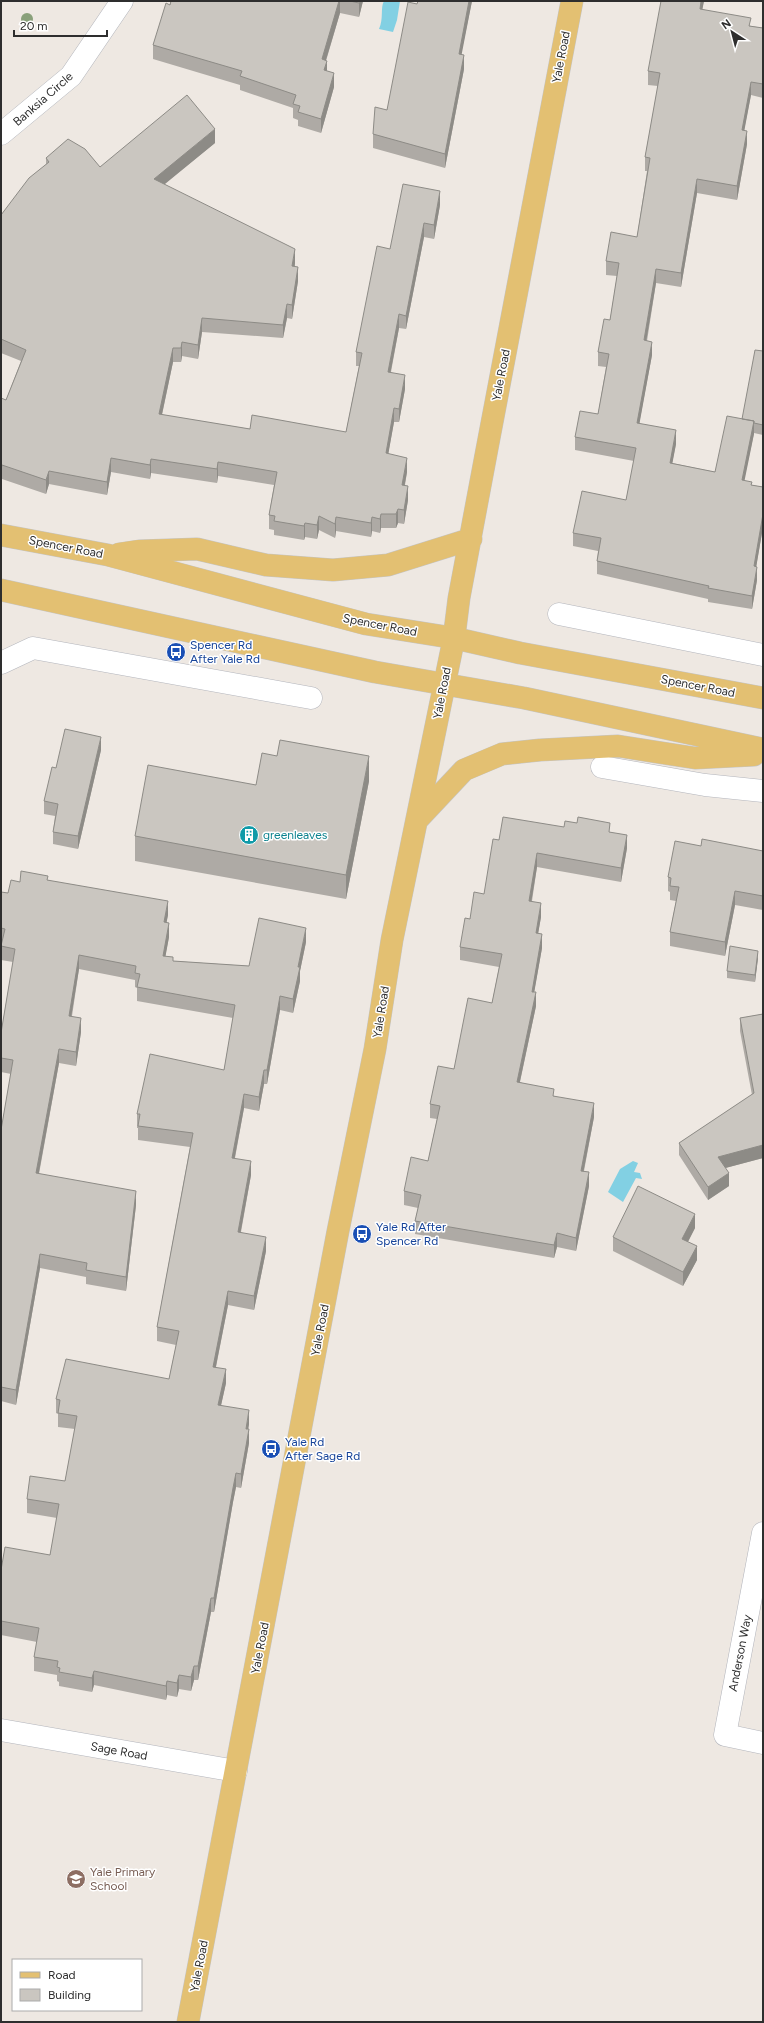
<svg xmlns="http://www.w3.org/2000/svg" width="764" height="2023" font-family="Figtree,sans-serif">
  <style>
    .water { fill: #82d0e3 }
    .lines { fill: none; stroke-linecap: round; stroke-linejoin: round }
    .minor-casing { stroke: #b3b5bc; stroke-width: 23 }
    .major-casing { stroke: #c4c4c4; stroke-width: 23 }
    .minor { stroke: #fff; stroke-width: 22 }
    .major { stroke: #e3c072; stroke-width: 22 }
    .tree { fill: #89a07a }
    .wall { fill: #aeaaa5 }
    .shaded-wall { fill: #8d8b86 }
    .building { fill: #cac6c0; stroke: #8d8b86 }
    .labels { text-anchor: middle; stroke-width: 3; stroke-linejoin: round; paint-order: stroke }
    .street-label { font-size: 12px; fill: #2e2e2e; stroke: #fff }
    .transit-label { font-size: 12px; fill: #164399; stroke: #fff; text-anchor: start }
    .culture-label { font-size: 12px; fill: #0d838f; stroke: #fff; text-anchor: start }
    .education-label { font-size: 12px; fill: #785e54; stroke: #fff; text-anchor: start }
  </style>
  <rect width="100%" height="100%" fill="#eee8e2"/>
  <path class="water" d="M384,1h16l-3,19 -4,12 -14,-3c5,-11 1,-21 5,-28z
    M633,1161l5,2 -4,9 6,1 2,6 -6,-1 -13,24 -15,-10 12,-23z"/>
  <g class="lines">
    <defs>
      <path id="minor" d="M1,134l70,-58 51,-75
        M559,614l204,41
        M1,663l32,-15 278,50
        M602,767l103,18 58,6
        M763,1533l-38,202 38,8
        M1,1730l235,41"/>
      <path id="major" d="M1,535l107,20 258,69 88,14 66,15 243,45
        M119,554l20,-3 58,-2 69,16 67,5 55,-5 83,-26
        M1,590l374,82 149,26 239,51
        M417,820l47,-50 38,-16 38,-4 78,-4 77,12 59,-3
        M188,2022l150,-791 37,-182 17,-109 62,-302 5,-40 28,-149 85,-448"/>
    </defs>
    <use href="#minor" class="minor-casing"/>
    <use href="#major" class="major-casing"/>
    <use href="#minor" class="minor"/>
    <use href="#major" class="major"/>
  </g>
  <circle class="tree" cx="27" cy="19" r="6"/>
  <path class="wall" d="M171,1h192l-4,16 -19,-4 -14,48 1,10 7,16 -13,46 -23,-7v-6l-5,-2v-10l-53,-18v-5l-87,-26v-14z
    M472,1l-11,53 3,15 -19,99 -72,-20v-14l14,-24 30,-106z
    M704,1l-2,8 49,17 12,2v70l-12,-3 -7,35 3,14 -10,56 -40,-7 -16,94 -25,-4 -9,58 5,14 -13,69 37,20 -4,19 43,9 27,-53 21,-68v84l-9,-2 -10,47 8,5 11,2v40l-7,40 1,13 -5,29 -44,-7v-3l-111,-25v-13l1,-10 -25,-5v-13l53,-33 8,-39 -59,-11v-13l23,-23 8,-47 -8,-1v-14l12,-32 7,-44 -11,-1v-14l31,-24 10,-66h-2v-14l13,-71 -10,-1v-14z
    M215,143l-51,41 131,79v4l3,14 -6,38 -5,-1 -4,20 -81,-6 -4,27 -16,-3 -1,6h-8l-11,53 88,14 96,3 13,-66h-3v-14l34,-103 50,-44 -6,34 -10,-2 -18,92 -7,-1 -8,44 14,17 -6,33h-5l-6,32 19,18 -2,13 3,15 -4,24 -6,-1 -2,5h-15l-1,5 -8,-2 -1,6 -35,-6 -1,7 -16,-8 -2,9 -12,-2 -1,3 -30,-5v-5l-5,-1v-14l5,-30 -56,-9 -1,7 -66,-10 -1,6 -39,-7 -4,23 -58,-11 -3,10 -44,-15 -1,3 5,-82 15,-39 -20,-8v-138l45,-50v-7l54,9z
    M101,750l-23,99 -25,-5v-12l2,-16 -11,-2v-13l12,-33z
    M277,756l92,25 -23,118 -211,-38v-25l121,-51z
    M564,827l46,5 17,16 -6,34 -84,-15 -5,34 9,16 -3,16 4,15 -8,44 2,14 -16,76 34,14 40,21 -10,54 5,15 -13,65 -19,-4 -3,11 -139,-24v-13l3,-13 -14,-3v-14l24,-30 9,-42 -7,-1v-14l24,-35 38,-66 7,-36 -39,-7v-13l10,-28 14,-25 15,-54z
    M701,846l62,5v59l-28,-5 -10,51 -55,-10v-14l6,-31 -6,-1v-8l-2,-1v-14z
    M48,880l120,35 -2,8 3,14 -4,20 8,4 76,5 57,-24 -6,29v10l-7,32 -13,-3 -13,74h-3l-5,27 -15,-3 -9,50 16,17 -10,57 25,19 -12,59 -26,-5 -12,62 10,16 -5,22 28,19 -1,5 1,14 -8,45 -5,-1 -3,15 -19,110h-3l-13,68h-4l-3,11 -12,-2 -2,8 -10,-2 -1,5 -72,-15 -2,7 -33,-6v-4l-2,-1v-6l-23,-4v-14l3,-15 -36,-7v-65l49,-15 7,-37 -30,-5v-14l38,-18 10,-52 -17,-2v-13l-2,-1v-14l113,-20 7,-34 -19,-4v-14l33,-180 -52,-7v-12h-1v-14l87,-44 9,-52 -96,-17v-13l-2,-1v-7l-56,-11 -7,47 9,16 -5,34 -17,-3 -20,111 97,31 -10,86 -40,-7v-7l-46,-9 -24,137 -15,-4v-271l10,-56 -10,-2v-39l12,-71 -12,-2v-15l1,-3h-1v-48l7,-1 12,-11z
    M758,958l-3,24 -28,-4v-7z
    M763,1014v144l-38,10 4,18 -21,14 -29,-45v-12l73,-48 -12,-64v-13z
    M695,1228l-7,14 9,18 -14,26 -70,-35v-14z"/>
  <path class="shaded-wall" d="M339,1h1v12l-18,60v-14z
    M360,1h3l-4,16v-14z
    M469,1h3l-13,67v-14z
    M701,1h3l-4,21v-13z
    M464,55v14l-19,99v-14z
    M327,61v14l-3,-5z
    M334,73v14l-13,46v-14z
    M751,82v13l-9,48v-13z
    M215,129v14l-61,50v-14z
    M747,131v13l-10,56v-14z
    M697,179v14l-16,94v-14z
    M440,191v14l-6,34v-14z
    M424,223v14l-18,92v-13z
    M295,249v14l-3,17v-14z
    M298,267v14l-6,38v-14z
    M656,269v14l-12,71v-14z
    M287,304v14l-4,20v-13z
    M399,314v14l-11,57v-13z
    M202,318v14l-4,27v-14z
    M182,342v14l-1,6v-14z
    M652,342v13l-15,82v-14z
    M173,348v14l-14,66v-14z
    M405,375v14l-6,33v-13z
    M394,408v14l-8,45v-14z
    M754,421v13l-12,59v-13z
    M676,430v14l-6,32v-13z
    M111,458v14l-4,23v-13z
    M407,458v14l-5,27v-14z
    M151,459v14l-1,6v-14z
    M218,462v14l-1,7v-14z
    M2,465v14l-1,3v-13z
    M49,471v13l-3,10v-14z
    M408,486v14l-4,24v-14z
    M398,509v14l-2,5v-14z
    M381,514v14l-1,5v-14z
    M763,514v13l-9,53v-14z
    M319,516v14l-2,9v-14z
    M336,517v14l-1,7v-14z
    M372,517v14l-1,6v-14z
    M305,523v14l-1,3v-14z
    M757,567v13l-5,29v-13z
    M101,737v13l-23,99v-13z
    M369,756v25l-23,118v-24z
    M627,835v13l-6,34v-14z
    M537,853v14l-8,48v-14z
    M735,891v14l-10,51v-14z
    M168,901v14l-4,21v-14z
    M541,903v14l-5,29v-13z
    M169,923v14l-6,33v-14z
    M306,928v14l-6,29v10l-7,32v-14l5,-32z
    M542,934v14l-10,57v-13z
    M758,951v7l-3,24v-7z
    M79,955v14l-10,61v-14z
    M536,992v14l-19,89v-13z
    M280,996v14l-13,74v-14z
    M81,1018v14l-5,34v-14z
    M59,1049v14l-23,125v-15z
    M264,1070v14l-5,27v-14z
    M244,1094v14l-12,64v-14z
    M594,1103v14l-13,67v-13z
    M763,1145v13l-45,12v-13z
    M251,1161v14l-13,71v-14z
    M589,1172v14l-13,65v-13z
    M729,1173v13l-21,14v-13z
    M136,1191v14l-10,86v-14z
    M695,1214v14l-13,25v-14z
    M557,1233v14l-3,11v-13z
    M266,1237v14l-12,59v-14z
    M697,1246v14l-14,26v-14z
    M40,1254v14l-24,137v-15z
    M228,1291v14l-15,76v-14z
    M226,1369v14l-8,36v-14z
    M249,1410v14l-3,19v-14z
    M249,1429v14l-8,45v-14z
    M236,1473v14l-3,15 -19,110v-14l19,-110z
    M211,1598v14l-13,68v-14z
    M194,1666v14l-3,11v-14z
    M94,1671v14l-2,7v-14z
    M179,1675v14l-2,8v-14z
    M167,1681v14l-1,5v-14z"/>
  <path class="building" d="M171,1h168l-17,58 5,2 -3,9 10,3 -13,46 -23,-7 2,-6 -7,-2 3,-9 -56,-19 2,-5 -89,-26 13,-42 4,2z
    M350,1h10l-1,2z
    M418,1h51l-10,53 5,1 -19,99 -72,-20 2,-27 12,3 21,-108 9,2z
    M661,1h40l-1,8 51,9 -2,8 14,2v56l-12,-2 -9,48 5,1 -10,55 -40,-7 -16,94 -25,-4 -12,71 8,2 -15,81 39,7 -6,33 45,9 12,-56 27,5 -12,59 10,2 -1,3 12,2v27l-9,52 3,1 -5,29 -44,-8 1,-2 -112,-25 4,-23 -28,-5 9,-42 44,9 10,-52 -61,-11 5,-26 18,3 11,-60 -11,-2 6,-33 6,1 9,-57 -13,-2 5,-29 26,5 13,-79 -5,-1 15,-84 -12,-2z
    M187,95l28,34 -61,50 141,70 -3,17 6,1 -6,38 -5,-1 -4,21 -81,-7 -4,27 -16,-3 -1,6h-8l-14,66 91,15 2,-14 94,17 16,-79 -6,-1 21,-106 13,3 13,-65 37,7 -6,34 -10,-2 -18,93 -7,-2 -11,58 17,3 -6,34 -5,-1 -8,45 21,5 -5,27 6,1 -4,24 -6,-1 -2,5h-15l-1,5 -8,-2 -1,6 -35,-6 -1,7 -16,-8 -2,9 -12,-2 -1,3 -30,-5 1,-5 -6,-1 8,-43 -59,-10 -1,7 -66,-10 -1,6 -39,-7 -4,24 -58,-11 -3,9 -44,-15 -1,4v-71l5,2 20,-50 -25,-11v-124l28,-37 20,-16 -3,-4 22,-19 17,10 15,18z
    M755,350l8,1v74l-9,-2v-2l-12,-2z
    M65,729l36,8 -23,99 -25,-4 5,-28 -14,-3 8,-34 4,1z
    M280,740l89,16 -23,119 -211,-39 13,-71 108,20 6,-32 15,3z
    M503,817l61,10 1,-6 12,2 1,-6 32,6 -1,9 18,3 -6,33 -84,-15 -8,48 12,2 -5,30 6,1 -10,58h4l-19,90 37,7 -1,7 41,7 -13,68 8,1 -13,66 -19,-5 -3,12 -139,-24 6,-26 -17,-4 7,-34 17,4 12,-55 -10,-2 8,-38 16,3 14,-71 24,5 10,-49 -42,-7 5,-29 5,1 4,-27 10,2 9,-55 6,1z
    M702,839l61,12v45l-28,-5 -10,51 -55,-10 9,-45 -9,-1 1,-8 -3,-1 7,-36 26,5z
    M21,871l27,5 -1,4 121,21 -4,21 5,1 -6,33 10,1v4l76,5 10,-48 47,10 -8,39h2l-7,32 -13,-3 -13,74h-3l-5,27 -15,-3 -12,64 19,3 -13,71 28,5 -12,59 -26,-5 -15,76 13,2 -8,36 31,5 -3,19h3l-8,45 -5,-1 -3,15 -19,110h-3l-13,68h-4l-3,11 -12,-2 -2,8 -10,-2 -1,5 -72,-15 -2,7 -33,-6 1,-4 -3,-1 1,-6 -24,-4 5,-29 -38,-7v-51l4,-23 45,8 9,-51 -32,-5 3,-23 35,5 12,-65 -19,-3 2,-13 -4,-1 10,-40 103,20 10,-48 -22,-4 36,-194 -55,-7 2,-12h-3l13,-60 74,16 11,-65 -98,-18 3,-13 -5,-1 1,-7 -57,-11 -10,61 12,2 -5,34 -17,-3 -23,124 100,18 -10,86 -40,-7 1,-7 -47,-9 -24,136 -15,-3v-257l12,-70 -12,-2v-25l14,-84 -14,-3 4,-17 -4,-1v-36l7,1 3,-13 9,2z
    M730,946l28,5 -3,24 -28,-4z
    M763,1014v131l-45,12 11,16 -21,14 -29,-44 75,-50 -14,-75z
    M638,1186l57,28 -13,25 15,7 -14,26 -70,-35z"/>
  <defs>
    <symbol id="bus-disc" viewBox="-11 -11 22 22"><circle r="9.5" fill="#1a4fb4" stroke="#fff"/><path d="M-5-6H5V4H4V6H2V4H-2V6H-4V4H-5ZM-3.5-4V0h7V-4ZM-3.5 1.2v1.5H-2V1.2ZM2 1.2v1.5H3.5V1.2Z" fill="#fff"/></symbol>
    <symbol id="building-disc" viewBox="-11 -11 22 22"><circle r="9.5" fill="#0f9aa8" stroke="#fff"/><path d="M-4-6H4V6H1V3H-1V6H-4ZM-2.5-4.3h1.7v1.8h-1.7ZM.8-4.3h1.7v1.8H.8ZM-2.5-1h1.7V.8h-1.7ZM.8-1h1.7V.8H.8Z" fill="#fff"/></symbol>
    <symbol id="school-disc" viewBox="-11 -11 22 22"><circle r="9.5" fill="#8d6e63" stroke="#fff"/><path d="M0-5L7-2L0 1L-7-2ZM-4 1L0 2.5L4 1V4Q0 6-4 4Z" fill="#fff"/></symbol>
  </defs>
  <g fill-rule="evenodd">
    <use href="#bus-disc" x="165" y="641" width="22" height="22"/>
    <use href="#building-disc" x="238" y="824" width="22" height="22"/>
    <use href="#bus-disc" x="351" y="1223" width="22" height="22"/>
    <use href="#bus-disc" x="260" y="1438" width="22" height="22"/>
    <use href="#school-disc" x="65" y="1868" width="22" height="22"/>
  </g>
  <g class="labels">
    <g class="street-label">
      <text transform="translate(561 57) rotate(-79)" y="4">Yale Road</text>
      <text transform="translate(43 99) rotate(-41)" y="4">Banksia Circle</text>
      <text transform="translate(501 375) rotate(-79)" y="4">Yale Road</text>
      <text transform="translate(66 547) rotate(11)" y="4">Spencer Road</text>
      <text transform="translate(380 625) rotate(11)" y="4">Spencer Road</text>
      <text transform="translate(698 686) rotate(11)" y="4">Spencer Road</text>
      <text transform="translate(442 693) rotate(-79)" y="4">Yale Road</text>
      <text transform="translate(381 1012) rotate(-81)" y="4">Yale Road</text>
      <text transform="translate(320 1330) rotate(-79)" y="4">Yale Road</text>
      <text transform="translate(260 1648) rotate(-79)" y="4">Yale Road</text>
      <text transform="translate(740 1653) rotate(-79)" y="4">Anderson Way</text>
      <text transform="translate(119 1751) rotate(10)" y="4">Sage Road</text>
      <text transform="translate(199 1966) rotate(-79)" y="4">Yale Road</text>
    </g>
    <g class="transit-label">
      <text x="190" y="649">Spencer Rd<tspan x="190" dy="14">After Yale Rd</tspan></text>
      <text x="376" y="1231">Yale Rd After<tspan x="376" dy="14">Spencer Rd</tspan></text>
      <text x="285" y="1446">Yale Rd<tspan x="285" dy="14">After Sage Rd</tspan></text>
    </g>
    <g class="culture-label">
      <text x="263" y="839">greenleaves</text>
    </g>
    <g class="education-label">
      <text x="90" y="1876">Yale Primary<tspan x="90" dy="14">School</tspan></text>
    </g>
  </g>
  <rect width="764" height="2023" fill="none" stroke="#2e2e2e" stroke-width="4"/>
  <rect x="12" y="1959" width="130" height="52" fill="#ffffff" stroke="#ababab"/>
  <rect x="20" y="1972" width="20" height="6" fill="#e3c072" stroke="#ababab"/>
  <text x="48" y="1979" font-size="12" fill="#2e2e2e">Road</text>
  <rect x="20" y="1989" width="20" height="12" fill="#cac6c0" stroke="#ababab"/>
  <text x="48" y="1999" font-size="12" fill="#2e2e2e">Building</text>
  <g transform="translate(732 32) rotate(324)" stroke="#ffffff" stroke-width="3" paint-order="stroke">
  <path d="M0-3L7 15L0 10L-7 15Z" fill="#2e2e2e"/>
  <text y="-6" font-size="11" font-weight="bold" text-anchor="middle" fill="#2e2e2e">N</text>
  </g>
  <path d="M14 30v6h93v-6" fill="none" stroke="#2e2e2e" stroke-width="2"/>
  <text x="20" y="30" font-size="12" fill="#2e2e2e" stroke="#ffffff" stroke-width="3" paint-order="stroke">20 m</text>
</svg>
